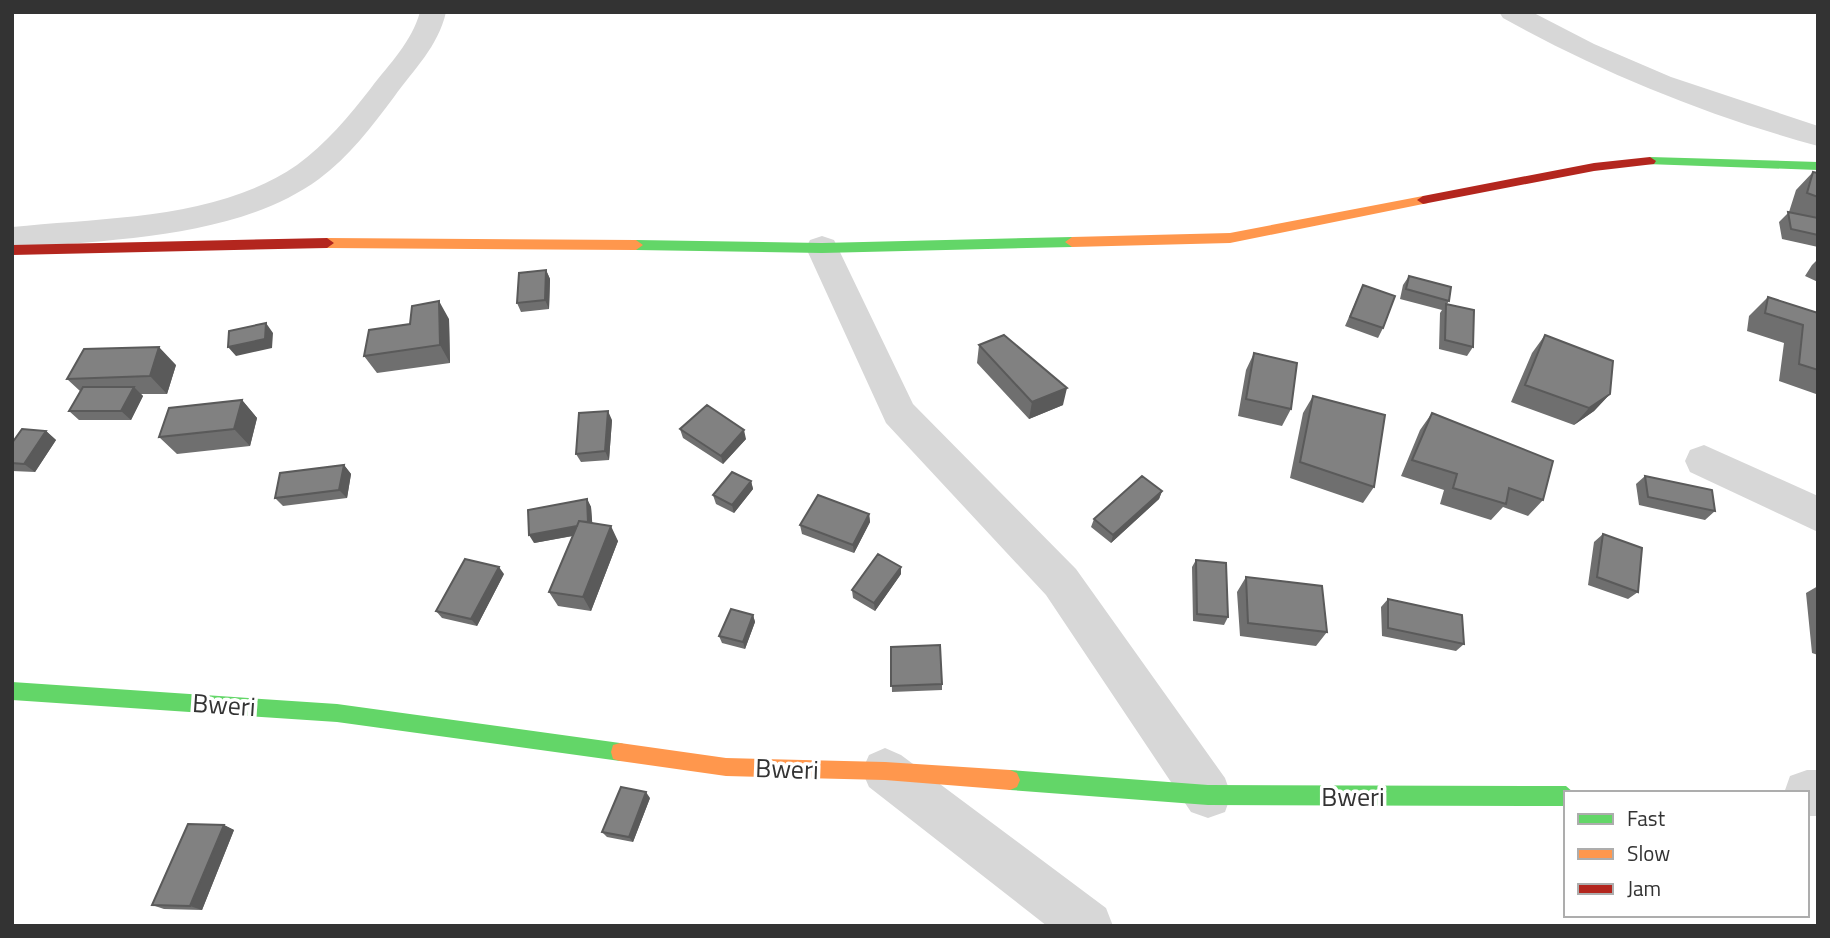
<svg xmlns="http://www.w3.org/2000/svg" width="1830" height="938" font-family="'Titillium Web',sans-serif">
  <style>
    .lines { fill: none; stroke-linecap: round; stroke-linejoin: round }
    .street { fill: #d7d7d7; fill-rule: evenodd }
    .fast { fill: #63d668; fill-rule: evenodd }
    .slow { fill: #ff974d; fill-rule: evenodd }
    .jam { fill: #b3261e; fill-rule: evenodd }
    .wall { fill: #6f6f6f }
    .shaded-wall { fill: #5a5a5a }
    .building { fill: #818181; stroke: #5a5a5a; stroke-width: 2 }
    .labels { text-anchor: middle; stroke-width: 7; stroke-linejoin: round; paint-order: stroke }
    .street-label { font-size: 26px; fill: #333; stroke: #fff }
  </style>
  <rect width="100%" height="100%" fill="#fff"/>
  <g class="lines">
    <path class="street" d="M420,12h26c-8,35 -32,57 -52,85 -22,29 -45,60 -75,82 -82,60 -210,60 -307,70v-22c93,-10 205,-7 285,-62 29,-21 52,-49 74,-77 19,-25 40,-45 49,-76z
      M1499,12h33l62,32 77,33 147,49v20c-110,-30 -216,-73 -315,-128z
      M822,236l12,4 4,8 75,156 163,165 149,209 6,17 -6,17 -17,6 -17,-6 -145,-217 -160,-172 -80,-175 4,-8z
      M1704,445l114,51v36l-128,-60 -5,-11 5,-11z
      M885,748l16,7 205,153 7,18h-66l-178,-139 -7,-16 7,-16z
      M1807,770h11v46h-11v-23h-23l6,-17z"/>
    <path class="fast" d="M1650,157l168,5v8l-172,-6 -2,-3z
      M1072,237l7,5 -7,5 -250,6 -186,-3 -7,-5 7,-5 186,3z
      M12,682l325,22 283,39 7,2 2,7 -2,7 -7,2 -283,-39 -325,-22z
      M1010,770l198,15 358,1 8,7h-8v13l-358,-1 -198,-15 -7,-3 -3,-7 3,-7z"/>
    <path class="slow" d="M1423,196l5,1v6l-198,40 -158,4 -7,-5 7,-5 158,-4z
      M327,238l309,2 7,5 -7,5 -309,-2 -7,-5z
      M620,743l106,15 159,4 125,8 7,3 3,7 -3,7 -7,3 -125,-10 -159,-4 -106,-15 -7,-2 -2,-7 2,-7z"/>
    <path class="jam" d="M1650,157l6,4 -2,3 -60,7 -171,33 -6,-4 6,-4 171,-33z
      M327,238l7,5 -7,5 -315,7v-10z"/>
  </g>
  <path class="wall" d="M1813,172l5,1v74l-36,-8 -3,-17 10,-10 7,-22z
    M1818,259v23l-13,-6 7,-11z
    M546,270l4,9 -1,30 -28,3 -4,-9z
    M1409,276l40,25 -2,3 26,43 -6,9 -28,-7 1,-36 2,-3 -42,-11 3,-14z
    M1363,285l20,43 -5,10 -33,-12z
    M1768,297l50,16v79l-2,2 -37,-13 5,-38 -37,-12 2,-15z
    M449,319l1,44 -73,10 -13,-17z
    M1545,335l65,59 -16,17 -20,14 -63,-23 21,-49z
    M979,345l84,60 -34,14 -52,-56z
    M1254,353l37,56 -9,17 -44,-10 8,-46z
    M176,365l-9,29h-26l2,2 -12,24h-52l-10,-9 11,-20 -13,-12z
    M1313,396l61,91 -11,16 -73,-25 13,-65z
    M242,400l15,18 -7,28 -73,8 -18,-17z
    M1432,413l111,87 -15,16 -25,-9 -12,13 -51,-16 4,-14 -43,-14 19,-46z
    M612,420l-3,40 -28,2 -5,-8z
    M680,429l66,10 -23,25 -40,-26z
    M46,431l10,9 -21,32 -23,-1v-28z
    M344,465l7,9 -4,24 -64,8 -8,-8z
    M1645,476l70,35 -10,9 -66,-15 -3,-21z
    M751,481l2,8 -19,24 -18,-9 -3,-9z
    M1162,491l-3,8 -48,44 -20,-16 3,-8z
    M587,499l4,8 1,16 26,18 -27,70 -33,-5 -9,-14 24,-56 -39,7z
    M869,514l1,8 -16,31 -52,-19 -2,-9z
    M1603,534l35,58 -10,7 -40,-14 6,-43z
    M1196,560l32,57 -4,8 -31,-4 -1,-54z
    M504,574l-27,52 -35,-8 -6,-7z
    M901,574l-26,37 -22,-13 -1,-8z
    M1246,577l81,55 -11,14 -76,-10 -3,-44z
    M1818,586v69l-6,-2 -6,-60z
    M1388,599l76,45 -8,7 -74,-15 -1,-29z
    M753,615l2,7 -10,27 -23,-6 -3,-7z
    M891,647l51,37v6l-50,2z
    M650,798l-17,44 -26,-5 -5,-5z
    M224,825l10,5 -32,80 -38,-1 -12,-4z"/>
  <path class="shaded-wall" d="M546,270l4,9 -1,30 -4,-9z
    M439,301l10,18 1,44 -10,-18z
    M266,323l7,10 -1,15 -36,8 -8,-9z
    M159,347l17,18 -9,29 -17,-18z
    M134,387l9,9 -12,24 -10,-9z
    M1067,388l-4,17 -34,14 3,-17z
    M1610,394l-16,17 -20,14 15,-17z
    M242,400l15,18 -7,28 -16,-17z
    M608,411l4,9 -3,40 -4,-9z
    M744,430l2,9 -23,25 -2,-8z
    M46,431l10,9 -21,32 -11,-8z
    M344,465l7,9 -4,24 -8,-8z
    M751,481l2,8 -19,24 -2,-8z
    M1162,491l-3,8 -48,44 2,-8z
    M587,499l4,8 2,25 -59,11 -5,-8z
    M869,514l1,8 -16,31 -1,-8z
    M611,526l7,15 -27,70 -8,-14z
    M499,567l5,7 -27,52 -6,-7z
    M901,567v7l-26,37 -1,-8z
    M753,615l2,7 -10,27 -2,-7z
    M646,792l4,6 -17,44 -4,-5z
    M224,825l10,5 -32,80 -12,-4z"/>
  <path class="building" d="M1813,172l5,1v24l-11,-4z
    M1788,212l30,6v17l-27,-6z
    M546,270l-1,30 -28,3 2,-30z
    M1409,276l42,11 -2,14 -43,-12z
    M1363,285l32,11 -12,32 -33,-11z
    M1768,297l50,16v57l-19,-6 4,-39 -38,-12z
    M439,301l1,44 -76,11 5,-26 41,-6 2,-18z
    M1446,304l28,6 -1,37 -28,-7z
    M266,323l-1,16 -37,8 1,-16z
    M1004,335l63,53 -35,14 -53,-57z
    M1545,335l68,26 -3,33 -21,14 -64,-23z
    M159,347l-9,29 -83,3 17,-30z
    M1254,353l43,10 -6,46 -45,-10z
    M83,387h51l-13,24h-52z
    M1313,396l72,19 -11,72 -74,-25z
    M242,400l-8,29 -75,8 10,-29z
    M707,405l37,25 -23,26 -41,-27z
    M608,411l-3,40 -29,3 3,-41z
    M1432,413l121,48 -10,39 -34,-12 -3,16 -53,-16 4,-14 -45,-14z
    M22,429l24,2 -22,33 -12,-1v-20z
    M344,465l-5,25 -64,8 5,-25z
    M732,472l19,9 -19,24 -19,-10z
    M1142,476l20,15 -49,44 -19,-16z
    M1645,476l67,14 3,21 -67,-14z
    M818,495l51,19 -16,31 -53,-20z
    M587,499l1,23 -9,-1 -2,5 -48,9 -1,-25z
    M579,521l32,5 -28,71 -34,-5z
    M1603,534l39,14 -4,44 -41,-15z
    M878,554l23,13 -27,36 -22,-13z
    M465,559l34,8 -28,52 -35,-8z
    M1196,560l30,3 2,54 -31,-3z
    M1246,577l76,9 5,46 -79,-9z
    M1388,599l74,16 2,29 -76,-16z
    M731,609l22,6 -10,27 -24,-6z
    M940,645l2,39 -51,2v-39z
    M621,787l25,5 -17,45 -27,-5z
    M188,824l36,1 -34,81 -38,-1z"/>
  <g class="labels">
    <g class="street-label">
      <text transform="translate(224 705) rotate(4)" y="9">Bweri</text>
      <text transform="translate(787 769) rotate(2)" y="9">Bweri</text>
      <text x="1353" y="806">Bweri</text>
    </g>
  </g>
  <rect width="1830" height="938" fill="none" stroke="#333333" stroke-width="28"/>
  <rect x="1564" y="791" width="245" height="126" fill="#ffffff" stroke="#adadad" stroke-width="2"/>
  <rect x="1578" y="814" width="35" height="10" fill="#63d668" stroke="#adadad" stroke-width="2"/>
  <text x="1627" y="826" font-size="21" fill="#333333">Fast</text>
  <rect x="1578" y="849" width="35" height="10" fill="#ff974d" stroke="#adadad" stroke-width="2"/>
  <text x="1627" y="861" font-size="21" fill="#333333">Slow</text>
  <rect x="1578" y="884" width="35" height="10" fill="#b3261e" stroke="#adadad" stroke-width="2"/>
  <text x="1627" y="896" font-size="21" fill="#333333">Jam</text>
</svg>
